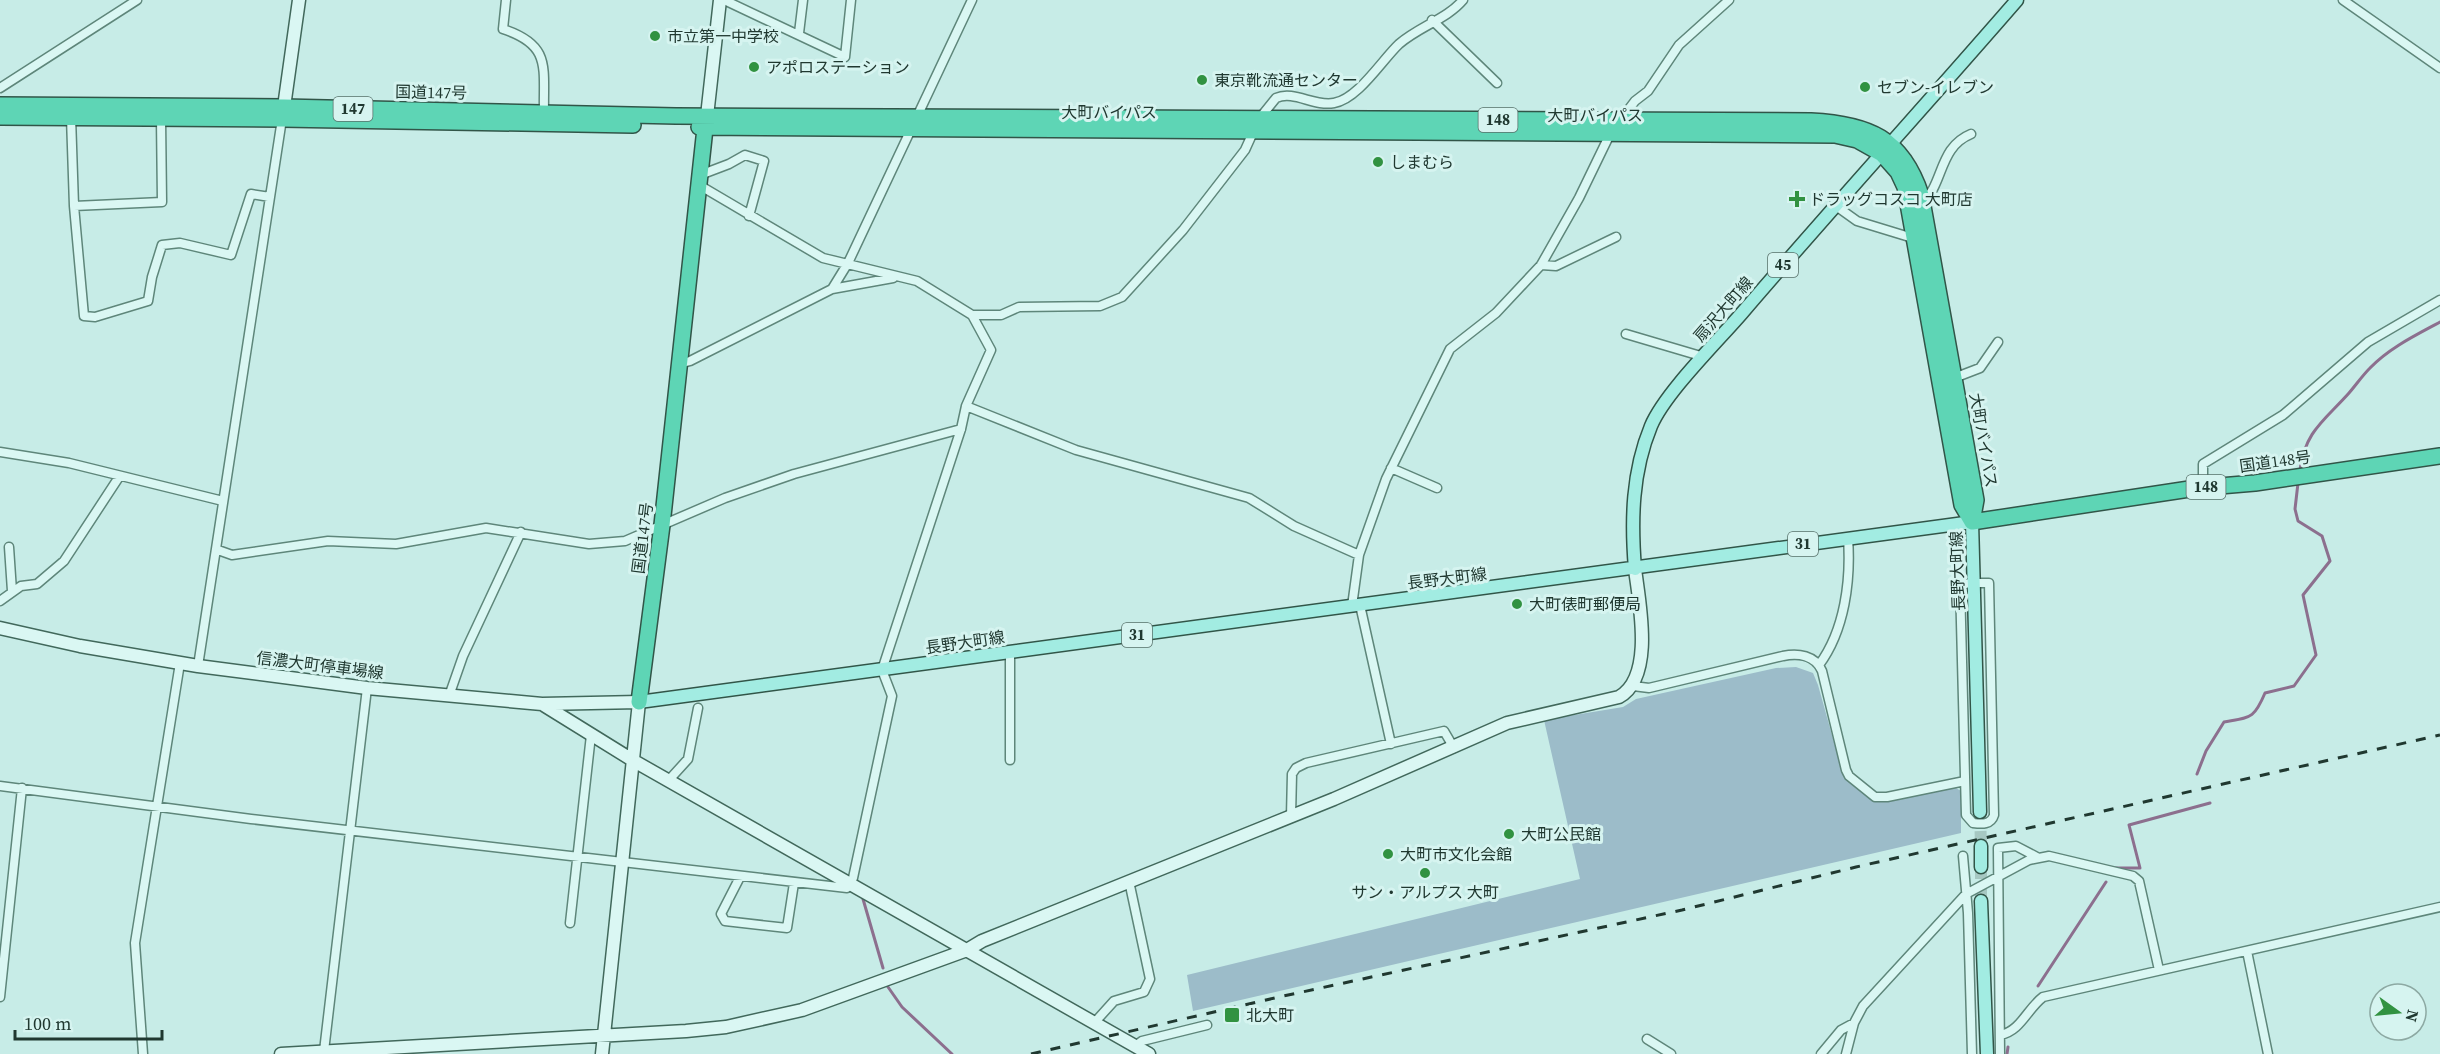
<svg xmlns="http://www.w3.org/2000/svg" width="2440" height="1054" font-family="'Source Serif 4','Noto Sans JP',serif">
  <style>
    .green { fill: #9cbcc9 }
    .lines { fill: none; stroke-linecap: round; stroke-linejoin: round }
    .stream { stroke: #8c6f8e; stroke-width: 3 }
    .primary-tunnel { stroke: #a6c8c2; stroke-width: 12; stroke-dasharray: 12 6; stroke-linecap: butt }
    .street-casing { stroke: #5e867a; stroke-width: 11 }
    .secondary-casing { stroke: #41685b; stroke-width: 15 }
    .primary-casing { stroke: #315548; stroke-width: 15 }
    .highway-casing { stroke: #315548; stroke-width: 18 }
    .street { stroke: #daf7f3; stroke-width: 8 }
    .secondary { stroke: #daf7f3; stroke-width: 12 }
    .primary { stroke: #a2ece2; stroke-width: 12 }
    .highway { stroke: #5ed5b5; stroke-width: 15 }
    .rail { stroke: #203830; stroke-width: 3; stroke-dasharray: 10 10; stroke-linecap: butt }
    .poi-dot { fill: #319241; stroke: #d6f4f0; stroke-width: 2 }
    .labels { text-anchor: middle; stroke-width: 6; stroke-linejoin: round; paint-order: stroke }
    .shield { fill: #d6f4f0; stroke: #57706a; stroke-width: 1.5 }
    .shield-label { font-size: 15px; font-weight: bold; fill: #203830 }
    .poi-label { font-size: 16px; fill: #203830; stroke: #d6f4f0; text-anchor: start }
    .street-label { font-size: 16px; fill: #203830; stroke: #d6f4f0 }
  </style>
  <rect width="100%" height="100%" fill="#c7ece7"/>
  <path class="green" d="M1796,667l17,6 5,12 26,93 31,24 81,-14 5,3v42l-768,178 -6,-36 393,-96 -36,-159 79,-13 13,-8 140,-31z"/>
  <g class="lines">
    <path class="stream" d="M2300,470c5,-39 25,-50 49,-77 7,-8 13,-17 21,-25 19,-20 46,-33 70,-46
      M2197,774l9,-23 18,-29c27,-5 30,-3 41,-29l29,-7 22,-31 -13,-60 27,-34 -8,-25 -24,-15 -3,-12 3,-26
      M2115,868h25l-11,-43 81,-22
      M863,899l20,69
      M2038,986l68,-104
      M888,987l14,20 50,47
      M2007,1054l1,-7"/>
    <path class="primary-tunnel" d="M1980,813l1,33
      M1981,867v34"/>
    <defs>
      <path id="street" d="M506,0l-3,29c49,16 40,39 41,83
        M724,0l121,57 6,-57
        M2343,0l97,68
        M1432,20l65,63
        M799,33l4,-33
        M0,88l137,-88
        M71,117l3,89 10,110 11,1 53,-16 4,-24 10,-32 18,-2 51,12 20,-61 19,3
        M1619,122l16,-21 13,-10 31,-46 50,-45
        M700,175l29,-11 16,-9 19,6 -15,55
        M699,185l124,73 94,23 55,34h29l18,-8 81,-1 22,-9 61,-67 62,-80 14,-31 17,-21c18,-8 38,9 58,5 24,-4 48,-43 65,-59 21,-18 48,-25 64,-44
        M1923,203c21,-21 16,-56 48,-69
        M74,206l88,-4 -1,-83
        M1836,206l21,15 59,18
        M1541,265l15,1 60,-29
        M832,289l16,-26 124,-263
        M1626,334l78,23
        M679,364l11,-3 142,-72 61,-11
        M1954,378l26,-10 18,-26
        M966,406l110,44 173,48 45,28 65,29
        M0,452l69,11 154,38
        M1391,468l46,20
        M2203,488v-24l80,-49 85,-73 72,-42
        M9,547l3,44
        M218,550l14,5 96,-14 68,3 90,-16 103,16 36,-3 100,-43 69,-24 167,-45
        M1974,583h15l5,232c-3,10 -12,9 -21,8l-7,-8 -6,-231z
        M0,601l21,-15 16,-2 27,-23 55,-84
        M1360,605l31,139
        M1352,606l7,-51 27,-76 64,-130 46,-36 45,-48 38,-67 32,-66
        M1819,665c26,-35 32,-85 29,-127
        M198,666l84,-547
        M1633,686l16,2 134,-32c15,-3 32,-1 39,15l24,99 3,6 26,21h12l78,-16
        M449,696l14,-40 58,-124
        M1010,760v-108
        M668,781l20,-22 10,-51
        M0,786l251,33 596,69 6,-10 39,-182 -10,-26 79,-241 5,-23 25,-56 -19,-35
        M1291,816l1,-42 4,-6 10,-5 138,-32 10,17
        M1963,856l5,57 4,141
        M740,877l-19,37 4,7 62,7 7,-45
        M570,923l21,-188
        M2247,951l21,103
        M0,997l22,-209
        M1095,1022l19,-21 30,-9 6,-13 -21,-98
        M2000,1035c21,-4 27,-26 43,-38l397,-90
        M1647,1039l24,15
        M1135,1046l7,-5 65,-16
        M324,1051l43,-363
        M143,1054l-8,-111 45,-280
        M1821,1054l20,-24 13,-7
        M1846,1054l8,-31 9,-17 103,-112 63,-34 20,-4 84,20 6,5 20,89
        M2000,1054l-2,-206 18,-2 21,11"/>
      <path id="secondary" d="M283,114l16,-114
        M707,116l13,-116
        M0,628l80,18 118,20 169,22 175,16 97,-2 -37,352
        M542,704l92,57 515,293
        M281,1054l405,-23 40,-4 76,-17 165,-60 15,-9 352,-142 173,-76 112,-26c36,-20 20,-95 16,-128"/>
      <path id="primary" d="M1635,569c-4,-49 -3,-97 16,-143 14,-33 66,-84 91,-113 90,-105 184,-208 275,-313
        M639,702l1333,-180 8,290
        M1981,846v21
        M1981,901l6,153"/>
      <path id="highway" d="M0,105l284,2 392,9 1135,5c58,3 91,17 110,74l55,305 -4,22
        M0,117l282,2 351,6
        M699,127l1136,8 22,5 25,14 16,18 7,15 57,318 10,17
        M1972,522l224,-34 59,-5 185,-27
        M639,702l23,-177 44,-406"/>
    </defs>
    <use href="#street" class="street-casing"/>
    <use href="#secondary" class="secondary-casing"/>
    <use href="#primary" class="primary-casing"/>
    <use href="#highway" class="highway-casing"/>
    <use href="#street" class="street"/>
    <use href="#secondary" class="secondary"/>
    <use href="#primary" class="primary"/>
    <use href="#highway" class="highway"/>
    <path class="rail" d="M1031,1054l248,-57 403,-87 174,-43 584,-132"/>
  </g>
  <g class="poi-dot">
    <circle cx="655" cy="36" r="6"/>
    <circle cx="754" cy="67" r="6"/>
    <circle cx="1202" cy="80" r="6"/>
    <circle cx="1865" cy="87" r="6"/>
    <circle cx="1378" cy="162" r="6"/>
    <path d="M1794 190h6v6h6v6h-6v6h-6v-6h-6v-6h6z"/>
    <circle cx="1517" cy="604" r="6"/>
    <circle cx="1509" cy="834" r="6"/>
    <circle cx="1388" cy="854" r="6"/>
    <circle cx="1425" cy="873" r="6"/>
    <rect x="1224" y="1007" width="16" height="16" rx="3"/>
  </g>
  <g class="labels">
    <g class="shield">
      <rect x="333.5" y="97" width="39" height="24" rx="4.5"/>
      <rect x="1478.5" y="108" width="39" height="24" rx="4.5"/>
      <rect x="1768" y="253" width="30" height="24" rx="4.5"/>
      <rect x="2186.5" y="475" width="39" height="24" rx="4.5"/>
      <rect x="1788" y="532" width="30" height="24" rx="4.5"/>
      <rect x="1122" y="623" width="30" height="24" rx="4.5"/>
    </g>
    <g class="shield-label">
      <text x="353" y="114">147</text>
      <text x="1498" y="125">148</text>
      <text x="1783" y="270">45</text>
      <text x="2206" y="492">148</text>
      <text x="1803" y="549">31</text>
      <text x="1137" y="640">31</text>
    </g>
    <g class="poi-label">
      <text x="667" y="42">市立第一中学校</text>
      <text x="766" y="73">アポロステーション</text>
      <text x="1214" y="86">東京靴流通センター</text>
      <text x="1877" y="93">セブン-イレブン</text>
      <text x="1390" y="168">しまむら</text>
      <text x="1809" y="205">ドラッグコスコ 大町店</text>
      <text x="1529" y="610">大町俵町郵便局</text>
      <text x="1521" y="840">大町公民館</text>
      <text x="1400" y="860">大町市文化会館</text>
      <text x="1425" y="898" text-anchor="middle">サン・アルプス 大町</text>
      <text x="1246" y="1021">北大町</text>
    </g>
    <g class="street-label">
      <text transform="translate(431 92) rotate(1)" y="6">国道147号</text>
      <text x="1109" y="118">大町バイパス</text>
      <text x="1595" y="121">大町バイパス</text>
      <text transform="translate(1723 309) rotate(-49)" y="6">扇沢大町線</text>
      <text transform="translate(1984 440) rotate(80)" y="6">大町バイパス</text>
      <text transform="translate(2275 461) rotate(-8)" y="6">国道148号</text>
      <text transform="translate(642 538) rotate(-83)" y="6">国道147号</text>
      <text transform="translate(1957 571) rotate(-92)" y="6">長野大町線</text>
      <text transform="translate(1447 578) rotate(-7)" y="6">長野大町線</text>
      <text transform="translate(965 642) rotate(-8)" y="6">長野大町線</text>
      <text transform="translate(320 665) rotate(7)" y="6">信濃大町停車場線</text>
    </g>
  </g>
  <g transform="translate(2398 1012) rotate(105)"><circle r="28" fill="#d6f4f0" stroke="#8da9a3" stroke-width="1.5"/>
  <path d="M0-4.5L10 22L0 15L-10 22Z" fill="#319241"/>
  <text y="-9" font-size="16" font-weight="bold" text-anchor="middle" fill="#203830">N</text>
  </g>
  <path d="M15 1030v9h147v-9" fill="none" stroke="#203830" stroke-width="3"/>
  <text x="24" y="1030" font-size="18" fill="#203830" stroke="#d6f4f0" stroke-width="4.5" paint-order="stroke">100 m</text>
</svg>
